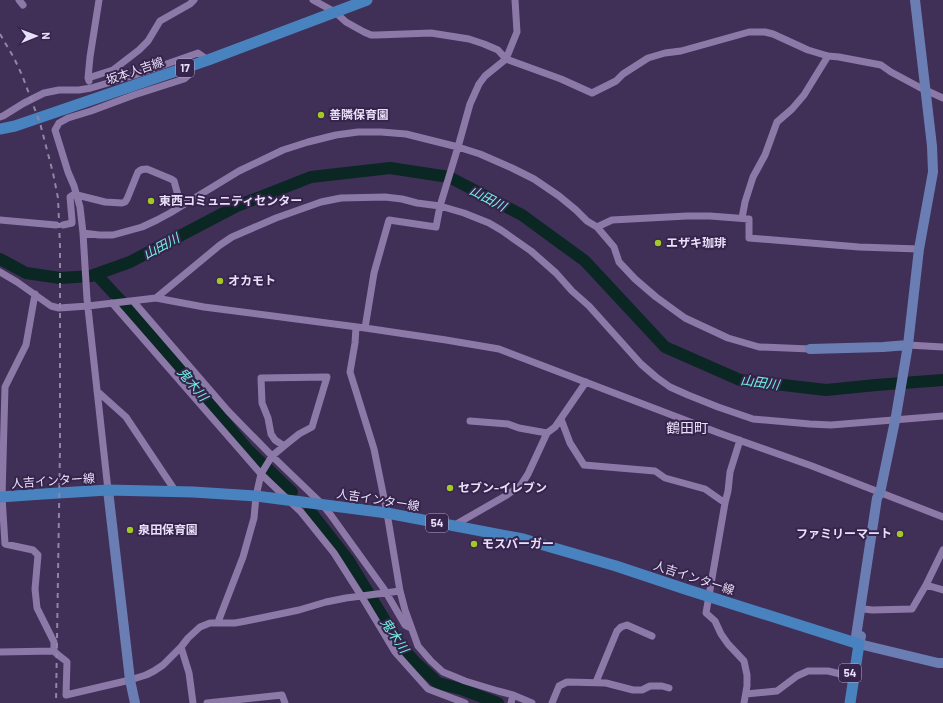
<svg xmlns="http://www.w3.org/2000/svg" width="943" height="703" font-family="Barlow,'Noto Sans JP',sans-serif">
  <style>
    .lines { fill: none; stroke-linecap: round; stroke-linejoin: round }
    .river { stroke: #0a2723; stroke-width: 12 }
    .street { stroke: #8c79a8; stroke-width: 7 }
    .secondary { stroke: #6a7eb3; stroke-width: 10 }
    .primary { stroke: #4883bf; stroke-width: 11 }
    .rail { stroke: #9285a5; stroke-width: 2; stroke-dasharray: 5 5; stroke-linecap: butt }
    .poi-dot { fill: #a3c926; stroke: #36244c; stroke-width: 1.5 }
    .labels { text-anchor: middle; stroke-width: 4; stroke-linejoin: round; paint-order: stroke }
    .shield { fill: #36244c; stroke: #b3a7c4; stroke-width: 1 }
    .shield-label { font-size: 11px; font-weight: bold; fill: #e8dff8 }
    .street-label { font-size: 12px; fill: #e8dff8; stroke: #36244c }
    .poi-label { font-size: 12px; font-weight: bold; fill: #e8dff8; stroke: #36244c; text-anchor: start }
    .water-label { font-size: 13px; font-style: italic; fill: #70f3e0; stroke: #36244c }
    .quarter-label { font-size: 14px; fill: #e8dff8; stroke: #36244c }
  </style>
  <rect width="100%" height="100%" fill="#402f57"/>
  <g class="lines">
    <path class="river" d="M0,259l26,14 34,5 31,-2 39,-14 107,-56 74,-29 79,-9 59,9 73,38 63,46 80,86 75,33 86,10 50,-5 67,-5
      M96,274l61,66 91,110 44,42
      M310,511l39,50 51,84 14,16 24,22 23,6 37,14"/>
    <path class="street" d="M19,0l4,5
      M313,0l22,12 11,10 18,10 7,3h6l54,-2 38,6 15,5 14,6 8,9 55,20 31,14 24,-12 7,-7 25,-16 17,-5 16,-2 68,-19h16l8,2 35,16 20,6 11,1 42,8 10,7 28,15 24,11
      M88,78l25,-8 26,-20 9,-9 12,-20 30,-17 4,-4
      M89,81l-1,-3 2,-21 9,-57
      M0,117l3,-1 21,-13 20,-10 15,-3h20l12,-2 44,-13 63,-22 10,7
      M742,218l3,-16 8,-25 12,-22 12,-33 15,-13 12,-14 24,-39
      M0,220l56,5
      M63,225l9,-2v-3l-2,-23 3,-2h4l28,7 17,1 3,-1 2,-3 11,-27c3,-3 5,-3 9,-3l24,10 3,2 7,25
      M597,227l15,-7 75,-4h23l39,3v19l110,9 60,2
      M83,233l16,2h14l29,-8 15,-7 13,-7 69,-42 44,-21 25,-8 28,-7 22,-3h23l25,2 52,13 22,7 32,14 22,11 25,17 17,14 11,11 10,6 17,20 5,15 16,17 21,18 29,21 43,20 31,9 51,2
      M0,272l17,10 34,24 8,2 29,-2 68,-8 48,9 161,21 81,12 53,9 220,84 93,33 131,51
      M35,294l-9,51 -21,42 -3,110 3,47 28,6 5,5 -3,34 2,19 17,34v9
      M156,298l64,-53 12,-8 44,-19 45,-16 20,-4 44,-1 17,2 15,4 23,3 24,7 25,10 12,7 30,21 25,22 16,18 17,15 52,58 15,13 14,10 18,8 30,12 35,12 57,5 21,1 112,-9
      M133,301l95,110 44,45 50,48 8,10 54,75 21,36 6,3
      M112,303l149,171 40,38 33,41 28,44 33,55 33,37 37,14
      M356,327l-1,16 -5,29 24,77 13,64 13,78 5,19 13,36 13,15 12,11 10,4 12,5 33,10 15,4 19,8
      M365,328l9,-55 15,-53 47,7 4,-21 18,-59 12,-43 9,-20 6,-8 21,-17 11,-27 -2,-32
      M908,345l35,2
      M97,391l29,26 50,75
      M561,419l9,24 14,22 71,6 10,7 40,11 20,14
      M470,421l38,3 11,4 28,5
      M740,440l-10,32 -2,19 -3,12 -19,110 9,8 6,13 7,10 16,17 3,14v11l-3,17
      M108,490l-21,-191 -4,-66 -3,-26 -6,-21 -6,-14 -13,-42 4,-7 9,-5 23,-7 43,-16 50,-16c5,-4 8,-6 6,-13
      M453,526l54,-31 14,-10 7,-11 19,-41 8,-6 31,-45
      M926,585l17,5
      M864,609l8,1 40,-1 14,-24 17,-35
      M218,622l25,-65 11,-39 2,-22 5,-22 11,-18 12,-10 -9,-6 -4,-6 -3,-16 -6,-15 -1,-25 66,-1 -15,50 -13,7 -15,12
      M181,647l8,26 4,30
      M0,652l54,-1c4,5 9,7 13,11l-1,33 64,-15 16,-5 8,-4 9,-6 18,-18 7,-9 12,-11 10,-4h25l11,-2 53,-11 27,-8 20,-4 54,-7
      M596,682l21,-51 4,-4 6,-2 25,11
      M746,694l31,-3 20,-15 11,-5h20l21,5
      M207,703l75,-8 3,8
      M511,703l2,-8
      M552,703l7,-17 8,-4 39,1 27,7h9l8,-4h12l7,2"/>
    <path class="secondary" d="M810,349l73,-2 25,-2
      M108,490l22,190 5,23
      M861,636l-2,8 79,19h5
      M855,643l22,-145 3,-5 16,-77 12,-71 11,-96 14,-77 -1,-26 -17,-146"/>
    <path class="primary" d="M0,129l15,-3 193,-66 159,-60
      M0,497l43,-3 65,-4 85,2 63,4 131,17 136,26 93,27 69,23 174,55 -9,59"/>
    <path class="rail" d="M0,34l14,24 8,17 18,48 13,50 5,25 2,48v201l-4,256"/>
  </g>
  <g class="poi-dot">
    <circle cx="321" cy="115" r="4"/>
    <circle cx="151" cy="201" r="4"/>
    <circle cx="658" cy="243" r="4"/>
    <circle cx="220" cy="281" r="4"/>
    <circle cx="450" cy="488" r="4"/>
    <circle cx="130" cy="530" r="4"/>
    <circle cx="900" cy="534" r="4"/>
    <circle cx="474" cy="544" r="4"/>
  </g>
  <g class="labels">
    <g class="shield">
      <rect x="176" y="59" width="18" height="18" rx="3"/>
      <rect x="426" y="514" width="22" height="18" rx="3"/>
      <rect x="839" y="664" width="22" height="18" rx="3"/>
    </g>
    <g class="shield-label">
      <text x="185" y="72">17</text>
      <text x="437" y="527">54</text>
      <text x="850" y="677">54</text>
    </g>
    <g class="street-label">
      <text transform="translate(135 71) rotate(-19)" y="4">坂本人吉線</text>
      <text transform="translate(53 481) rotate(-4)" y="4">人吉インター線</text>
      <text transform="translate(378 500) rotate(9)" y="4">人吉インター線</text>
      <text transform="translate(694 578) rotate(18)" y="4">人吉インター線</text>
    </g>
    <g class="poi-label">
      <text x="329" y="119">善隣保育園</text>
      <text x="159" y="205">東西コミュニティセンター</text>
      <text x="666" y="247">エザキ珈琲</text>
      <text x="228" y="285">オカモト</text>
      <text x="458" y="492">セブン-イレブン</text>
      <text x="138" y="534">泉田保育園</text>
      <text x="892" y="538" text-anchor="end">ファミリーマート</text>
      <text x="482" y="548">モスバーガー</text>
    </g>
    <g class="water-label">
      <text transform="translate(488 198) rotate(28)" y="5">山田川</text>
      <text transform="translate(161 246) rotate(-28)" y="5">山田川</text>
      <text transform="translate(760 382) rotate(8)" y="5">山田川</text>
      <text transform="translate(193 384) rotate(50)" y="5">鬼木川</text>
      <text transform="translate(395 635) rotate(56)" y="5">鬼木川</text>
    </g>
    <g class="quarter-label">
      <text x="687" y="433">鶴田町</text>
    </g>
  </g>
  <g transform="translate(36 36) rotate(89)" stroke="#36244c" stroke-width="3" paint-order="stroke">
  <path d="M0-3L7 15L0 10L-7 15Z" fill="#e8dff8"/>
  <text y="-6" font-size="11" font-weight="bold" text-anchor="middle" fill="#e8dff8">N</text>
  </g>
</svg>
